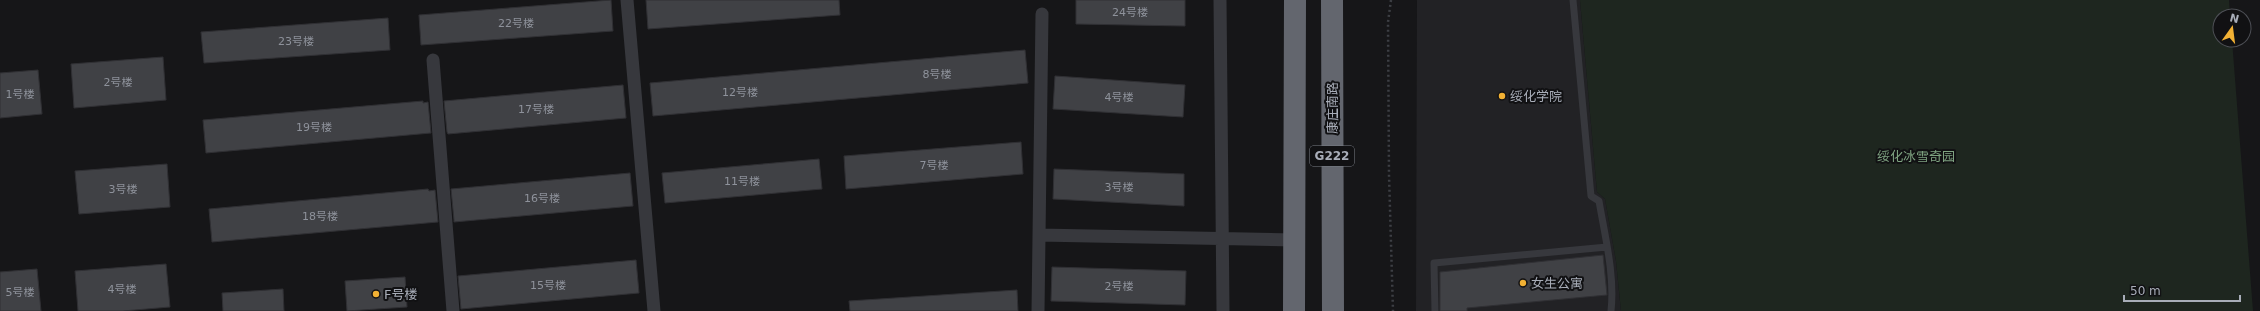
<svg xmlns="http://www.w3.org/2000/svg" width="2260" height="311" font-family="'DejaVu Sans','Noto Sans SC',sans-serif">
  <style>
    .built { fill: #222225 }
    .green { fill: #1e261f }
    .building { fill: #404145; stroke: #303034 }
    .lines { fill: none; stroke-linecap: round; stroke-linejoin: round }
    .path { stroke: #3d3f44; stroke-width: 2.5; stroke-dasharray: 2 3; stroke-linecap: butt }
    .lane { stroke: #37383d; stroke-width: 7 }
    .street { stroke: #37383d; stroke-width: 13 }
    .highway { stroke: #63666e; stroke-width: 22 }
    .poi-dot { fill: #f2b134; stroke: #111113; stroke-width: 1.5 }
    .labels { text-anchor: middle; stroke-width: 4; stroke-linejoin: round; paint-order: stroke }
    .number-label { font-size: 11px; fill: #8e929b }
    .shield { fill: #111113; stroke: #7b7e86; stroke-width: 1 }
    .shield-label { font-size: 12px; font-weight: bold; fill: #a8adb8 }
    .poi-label { font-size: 13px; fill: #a8adb8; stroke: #111113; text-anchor: start }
    .street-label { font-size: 13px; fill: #a8adb8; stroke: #111113 }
    .park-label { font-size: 13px; fill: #7fa381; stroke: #111113 }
  </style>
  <rect width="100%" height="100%" fill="#161618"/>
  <path class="built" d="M1417,0h163l17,192 8,7 11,62 5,50h-205z"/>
  <path class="green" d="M1580,0h649l1,16h-10v24h12l21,271h-632l-5,-50 -11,-62 -8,-7z"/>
  <path class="building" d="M611,0l2,31 -192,14 -2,-30z
    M646,0h193l1,15 -192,14z
    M1076,0h109v26l-109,-2z
    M388,18l2,32 -186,13 -3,-31z
    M1025,50l3,33 -375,33 -3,-33z
    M163,57l3,43 -92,8 -3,-44z
    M38,70l4,44 -42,4v-45z
    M1055,76l130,9 -2,32 -130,-8z
    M623,85l3,33 -178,16 -1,-2 -3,-31z
    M423,101v2l5,-1 3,31 -225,20 -3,-33z
    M1021,142l2,32 -177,15 -2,-33z
    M819,159l3,30 -157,14 -3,-30z
    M167,164l3,43 -91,7 -4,-43z
    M1054,169l130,5v32l-131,-7z
    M630,173l3,33 -179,16v-2l-3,-31z
    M428,189l1,2 6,-1 3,32 -226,20 -3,-33z
    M1603,255l4,40 -140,13v3h-27v-39z
    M636,260l3,33 -178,16 -3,-33z
    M166,264l4,43 -47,4h-45l-3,-40z
    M1052,267l134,4 -1,34 -134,-4z
    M37,269l4,42h-41v-39z
    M405,277l2,30 -60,4 -2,-30z
    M283,289l1,22h-61l-1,-18z
    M1017,290l1,21h-168l-1,-10z"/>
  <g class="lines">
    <path class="path" d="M1391,0l-3,22 1,153 4,136"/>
    <path class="lane" d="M1573,0l18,196 8,5c6,36 16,74 12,110
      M1435,311l-1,-48 173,-16"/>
    <path class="street" d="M627,0l27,311
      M1220,0l3,311
      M433,60l20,251
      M1039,235l255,5
      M1038,311l4,-297"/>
    <path class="highway" d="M1332,0l1,311
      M1294,311l1,-311"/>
  </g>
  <g class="poi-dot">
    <circle cx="1502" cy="96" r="4"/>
    <circle cx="1523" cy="283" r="4"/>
    <circle cx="376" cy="294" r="4"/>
  </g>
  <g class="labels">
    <g class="number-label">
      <text x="1130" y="16">24号楼</text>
      <text x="516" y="27">22号楼</text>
      <text x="296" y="45">23号楼</text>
      <text x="937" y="78">8号楼</text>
      <text x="118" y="86">2号楼</text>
      <text x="740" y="96">12号楼</text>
      <text x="20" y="98">1号楼</text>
      <text x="1119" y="101">4号楼</text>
      <text x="536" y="113">17号楼</text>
      <text x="314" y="131">19号楼</text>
      <text x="934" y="169">7号楼</text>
      <text x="742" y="185">11号楼</text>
      <text x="1119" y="191">3号楼</text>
      <text x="123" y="193">3号楼</text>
      <text x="542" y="202">16号楼</text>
      <text x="320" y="220">18号楼</text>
      <text x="548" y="289">15号楼</text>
      <text x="1119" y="290">2号楼</text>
      <text x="122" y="293">4号楼</text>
      <text x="20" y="296">5号楼</text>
    </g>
    <rect class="shield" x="1310" y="146" width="44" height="20" rx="3"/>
    <g class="shield-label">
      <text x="1332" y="160">G222</text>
    </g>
    <g class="poi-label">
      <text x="1510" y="101">绥化学院</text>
      <text x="1531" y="288">女生公寓</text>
      <text x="384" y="299">F号楼</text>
    </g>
    <g class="street-label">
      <text transform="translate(1332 108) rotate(-90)" y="5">康庄南路</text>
    </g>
    <g class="park-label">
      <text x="1916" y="161">绥化冰雪奇园</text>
    </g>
  </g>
  <g transform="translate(2232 28) rotate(14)"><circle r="19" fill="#111113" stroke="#4d4f55"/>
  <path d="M0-3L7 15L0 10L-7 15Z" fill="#f2b134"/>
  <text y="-6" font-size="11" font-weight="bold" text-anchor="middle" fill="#a8adb8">N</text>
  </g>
  <path d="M2124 295v6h116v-6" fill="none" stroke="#a8adb8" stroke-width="2"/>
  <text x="2130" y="295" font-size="12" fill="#a8adb8" stroke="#111113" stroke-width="3" paint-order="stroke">50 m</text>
</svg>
